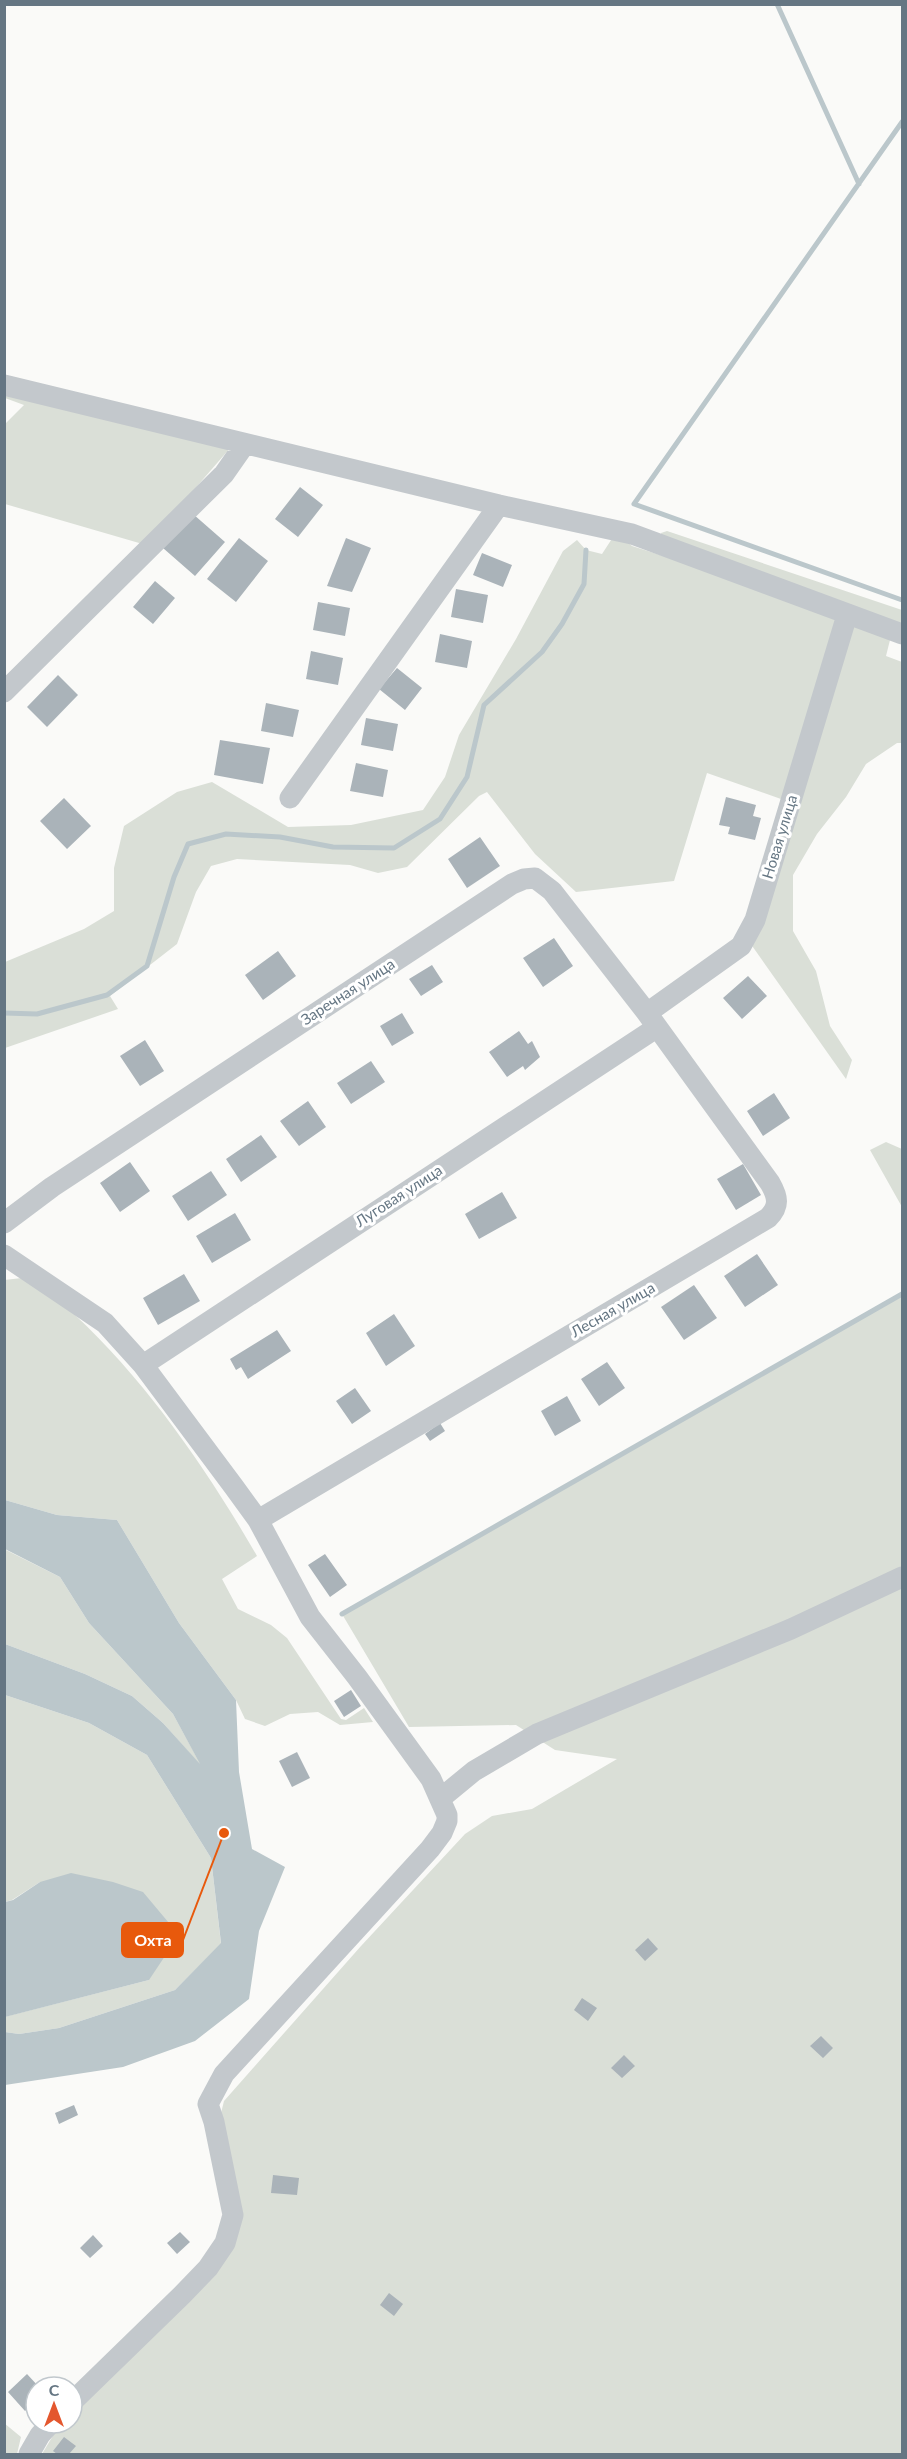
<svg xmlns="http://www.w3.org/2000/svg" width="907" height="2459" font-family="Lato,sans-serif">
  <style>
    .green { fill: #dadfd7 }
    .water { fill: #bbc7cb }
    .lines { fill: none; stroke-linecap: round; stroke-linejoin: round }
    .stream { stroke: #bbc7cb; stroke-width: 5 }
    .building { fill: #aab3b9 }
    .street { stroke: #c3c8cc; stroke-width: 21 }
    .labels { text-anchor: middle; stroke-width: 6; stroke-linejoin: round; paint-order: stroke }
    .street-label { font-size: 15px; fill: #657683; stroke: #fff }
    .leader { fill: none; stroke: #e8590c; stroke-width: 2 }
    .callout-dot { fill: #e8590c; stroke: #fff; stroke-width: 2 }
    .callout { fill: #e8590c; stroke: #e8590c; stroke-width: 2 }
    .callout-label { font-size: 16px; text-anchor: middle; font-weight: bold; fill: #fff }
  </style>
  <rect width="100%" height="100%" fill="#fafaf8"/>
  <path class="green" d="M5,375l524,129 -298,-57 -85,98 -141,-41v-80l19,-19 -19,-7z
    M617,531l15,15 215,69 45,17 -6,24 16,6v81h-5l-31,21 -20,33 -29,37 -24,41v56l23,40 14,55 22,34 -6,19 -103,-146 38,-134 -74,-26 -33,108 -98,11 -41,-38 -48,-62 -8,4 -72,71 -29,6 -28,-8 -113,-6 -26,7 -15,26 -19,52 -67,52 8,13 -113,39v-86l79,-33 30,-18v-43l10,-42 53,-34 35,-10 76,45 63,-2 72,-15 22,-33 14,-42 57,-96 47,-88 14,-11 9,10 16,4z
    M667,531l235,79v15l-240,-86 -1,-6z
    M886,1142l16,7v58l-32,-57z
    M22,1278c17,12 37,23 53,37 72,67 133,156 182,241l-35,23 16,30 33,16 16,13 54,81 5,1 18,-12 9,14 -33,3 -22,-13 -28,2 -25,12 -20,-7 -9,-19 -57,-77 -62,-103 -60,-5 -52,-15 -1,-220z
    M902,1294v1160h-860l18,-30 12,-1v-10l100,-95 62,-77 -13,-128 3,-12 137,-155 104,-112 27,-18 40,-7 85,-50 -62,-9 -39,-25 -107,2 -67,-113z
    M4,1549l56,28 29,46 84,91 29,53 -39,-44 -31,-27 -47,-22 -80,-30z
    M5,1695l84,28 58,32 64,103 10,86 -46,46 -116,38 -40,6 -14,-2 -1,-15 145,-37 -109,-98 -28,18 -7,2z
    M4,2423l17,14 -4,17h-12z"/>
  <path class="water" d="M5,1500l52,15 60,5 62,103 57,77 3,72 13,77 33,18 -26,64 -10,68 -54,42 -72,26 -118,18v-53l14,2 40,-6 116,-38 46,-47 -10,-85 -64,-103 -58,-32 -84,-28v-51l80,30 47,22 31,27 37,41 -27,-50 -84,-91 -29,-46 -55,-28z
    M71,1873l42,9 30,10 36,43 -30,45 -144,37v-115l8,-2 27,-18z"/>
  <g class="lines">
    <path class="stream" d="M777,4l82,180
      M902,122l-268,382 268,96
      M4,1013l33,1 70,-19 40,-29 27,-89 14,-33 38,-10 54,3 53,10 61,1 46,-29 27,-42 17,-72 58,-53 20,-28 22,-40 2,-34
      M342,1614l560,-320"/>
  </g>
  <path class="building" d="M300,487l23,18 -25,32 -23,-18z
    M193,514l32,28 -30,34 -32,-28z
    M239,538l29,23 -32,41 -29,-23z
    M346,538l25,10 -19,44 -25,-6z
    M482,553l30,12 -9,22 -30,-12z
    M155,581l20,17 -22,26 -20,-17z
    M456,589l32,6 -5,28 -32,-6z
    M318,602l32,6 -5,28 -32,-6z
    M440,634l32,7 -5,27 -32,-6z
    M311,651l32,7 -5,27 -32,-6z
    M397,668l25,20 -17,22 -26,-21z
    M58,675l20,20 -31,32 -20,-20z
    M266,703l33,7 -6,27 -32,-6z
    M366,718l32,6 -5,27 -32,-6z
    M220,740l50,8 -7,36 -49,-9z
    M356,763l32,7 -5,27 -33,-6z
    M726,797l30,8 -3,11 8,2 -6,22 -27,-6 2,-7 -11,-2z
    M64,798l27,28 -24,23 -27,-28z
    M480,837l20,29 -33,22 -19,-29z
    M554,938l19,28 -30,21 -20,-29z
    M278,951l18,25 -33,24 -18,-25z
    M432,965l11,17 -22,14 -12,-17z
    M748,976l19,20 -25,23 -19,-21z
    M402,1013l12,20 -22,13 -12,-20z
    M519,1031l9,13 4,-3 8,16 -15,13 -2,-4 -16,11 -18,-25z
    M145,1040l19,31 -24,15 -20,-30z
    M371,1061l14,21 -34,22 -14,-21z
    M774,1093l16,25 -27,18 -16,-25z
    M308,1101l18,26 -27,19 -19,-25z
    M261,1135l16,22 -36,25 -15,-23z
    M130,1162l20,29 -30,21 -20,-29z
    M743,1164l18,31 -25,15 -19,-31z
    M211,1171l16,24 -39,26 -16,-25z
    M502,1192l15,26 -38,21 -14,-25z
    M235,1213l16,27 -39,23 -16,-27z
    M757,1254l21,31 -33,22 -21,-31z
    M184,1274l16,27 -42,24 -15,-27z
    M694,1285l23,33 -33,22 -23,-33z
    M394,1314l21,32 -29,20 -20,-33z
    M277,1330l14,21 -43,28 -7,-12 -5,3 -6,-11z
    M607,1362l18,26 -26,18 -18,-27z
    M355,1388l16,23 -19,13 -16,-23z
    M567,1396l14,25 -26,15 -14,-25z
    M440,1423l5,8 -15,10 -5,-7z
    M325,1554l22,31 -17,12 -22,-32z
    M351,1690l10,16 -17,11 -10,-16z
    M297,1752l13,26 -18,9 -13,-26z
    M648,1938l10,11 -13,12 -10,-11z
    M582,1998l15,10 -9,13 -14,-11z
    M821,2036l12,12 -10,10 -13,-12z
    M624,2055l11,11 -13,12 -11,-10z
    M74,2105l4,10 -19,9 -4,-11z
    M273,2175l26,3 -2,17 -26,-2z
    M180,2232l10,10 -13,12 -10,-11z
    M93,2235l10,11 -13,12 -10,-10z
    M389,2293l14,11 -9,12 -14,-11z
    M27,2374l12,13h-3v14l-11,10 -17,-19z
    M64,2437l12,9 -7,8h-12l-4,-3z"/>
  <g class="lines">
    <path class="street" d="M4,385l495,120 133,29 270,100
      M4,692l220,-218 21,-30
      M290,798l209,-293
      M647,1013l94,-67 14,-26 92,-305
      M4,1223l48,-36 460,-303 12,-5 11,-1 17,13 95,122 123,170c8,14 10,23 -2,35l-510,302
      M4,1255l101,68 38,42 91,122 24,33 52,97 47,60 74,102 16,36v6l-5,12 -12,16 -206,225 -16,30 6,18 19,93 -8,28 -17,25 -26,27 -110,107
      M143,1365l513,-337
      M440,1799l34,-28 63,-37 254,-105 111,-52
      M29,2454l11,-19 11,-12"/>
  </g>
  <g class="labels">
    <g class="street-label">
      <text transform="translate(780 837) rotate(-73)" y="5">Новая улица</text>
      <text transform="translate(348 992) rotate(-33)" y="5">Заречная улица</text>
      <text transform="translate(399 1196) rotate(-33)" y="5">Луговая улица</text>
      <text transform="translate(613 1310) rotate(-30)" y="5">Лесная улица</text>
    </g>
  </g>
  <path class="leader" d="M224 1833L183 1940"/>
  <circle class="callout-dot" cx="224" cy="1833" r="6"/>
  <rect class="callout" x="122" y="1923" width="61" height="34" rx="6"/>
  <g class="callout-label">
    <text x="153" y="1946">Охта</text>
  </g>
  <rect width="907" height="2459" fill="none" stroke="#657683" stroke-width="12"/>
  <g transform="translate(54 2405)"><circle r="28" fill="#ffffff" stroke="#c1c8cd" stroke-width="1.5"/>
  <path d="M0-4.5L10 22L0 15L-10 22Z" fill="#e4572e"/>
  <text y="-9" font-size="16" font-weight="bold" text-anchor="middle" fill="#657683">С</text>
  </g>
</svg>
